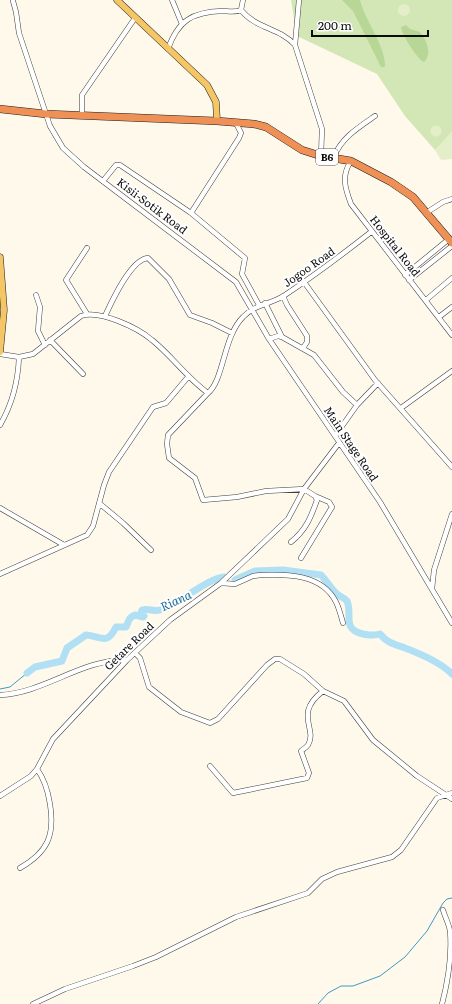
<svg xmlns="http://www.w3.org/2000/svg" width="452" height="1004" font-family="Literata,serif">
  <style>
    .green { fill: #d3e7b6 }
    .forest { fill: #b8d796 }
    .pitch { fill: #e4eec8 }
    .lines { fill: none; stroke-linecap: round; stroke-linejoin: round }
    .stream { stroke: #3b9bc8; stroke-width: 1 }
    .river { stroke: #b1e0f4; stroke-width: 7 }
    .minor-casing { stroke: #3e3e3e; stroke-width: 5.5 }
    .major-casing { stroke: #1c1c1c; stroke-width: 7 }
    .highway-casing { stroke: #1c1c1c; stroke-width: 8 }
    .minor { stroke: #fff; stroke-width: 4.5 }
    .major { stroke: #f4c665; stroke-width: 6 }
    .highway { stroke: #ef9157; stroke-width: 7 }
    .labels { text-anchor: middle; stroke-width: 4; stroke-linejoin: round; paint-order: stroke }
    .shield { fill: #fff; stroke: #545454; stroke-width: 1 }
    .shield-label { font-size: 10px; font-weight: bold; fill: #0b0b0b }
    .street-label { font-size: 11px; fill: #0b0b0b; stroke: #fff }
    .water-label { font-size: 12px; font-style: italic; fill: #1a6b98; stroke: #fff }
  </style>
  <rect width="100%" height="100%" fill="#fef9eb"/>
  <path class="green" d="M291,0h161v133l-17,17 -30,-34 -28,-42 -80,-38z"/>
  <path class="forest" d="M342,0h18c5,21 26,46 25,67h-4l-28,-56z
    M406,25l4,4 10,3c6,7 13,22 4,30 -6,-2 -23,-28 -23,-35z"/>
  <path class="pitch" d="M398 10a6 6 0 1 1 12 0a6 6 0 1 1-12 0Z
    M430.5 131a5.5 5.5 0 1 1 11 0a5.5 5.5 0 1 1-11 0Z
    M452,131v28l-11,1 -6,-10z"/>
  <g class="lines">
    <path class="stream" d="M0,689l10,-2 17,-14
      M318,1004l10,-11 13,-7h12l27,-10 25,-19 22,-26 16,-28 4,-4 5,-1"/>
    <path class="river" d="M235,580l20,-9 28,-1 38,5c6,6 10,14 16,19 3,3 7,3 10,7 6,13 -6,28 16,33 7,1 10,2 17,0 7,9 14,10 25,14 16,6 35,14 47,26
      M27,673l8,-6 27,-6 5,-13 19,-13c15,1 21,11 30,-8h10c3,-6 2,-9 9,-12l8,2 1,-1 -3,-3 1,-3c7,-2 12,2 18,0 19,-6 46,-31 64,-33"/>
    <defs>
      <path id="minor" d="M172,0l10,24
        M13,1l3,11 3,21 31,93 13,22 21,19 152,115 33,57 111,163 72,121
        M241,10c15,19 39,18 54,35l27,84 -1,27
        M241,10l2,-10
        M295,45l4,-45
        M168,49c10,-29 25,-37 54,-38 6,0 13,2 19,-1
        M82,114v-19l53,-77
        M334,157c7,-19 25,-30 41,-41
        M351,161c-10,15 -6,27 0,43l101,131
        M103,181l13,-16h4l71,48 54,45 -3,16 17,31
        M191,213l48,-75 2,-5 -5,-10
        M426,213l17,-11 9,-3
        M87,248l-21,32 21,34
        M405,275l44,-36
        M409,280l43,-34
        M304,282l71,98 77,87
        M36,295l4,12 -2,24 7,14
        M283,296l4,9 20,31v6l-4,6
        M426,300l26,-22
        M265,303l17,34
        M105,316c7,-15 26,-57 43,-58l21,21 21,36 22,8 20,10
        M439,317l13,-10
        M269,339l9,-3 4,1 32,18 29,37 14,13
        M50,340l33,34
        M0,354l19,3 14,-3 48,-38c18,-7 57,12 71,24 20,16 35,38 56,53 16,-13 15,-56 35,-76 12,-13 29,-13 42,-22 30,-20 58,-41 86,-63
        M208,393l-40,42 -1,9 2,14 26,20 8,22 34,-3 29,-6 38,-2 11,7 2,4c-6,17 -11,30 -26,42
        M401,408l51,-37
        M0,425c13,-22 18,-43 19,-68
        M335,436l22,-31 21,-22
        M99,503l24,20 28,27
        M0,508l64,37
        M301,558l31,-51 -3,-5 -14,-6
        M0,574l87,-39 6,-9 11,-41 5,-13 44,-65 13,-4 22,-26
        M221,583l14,1 18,-8 8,-1c26,-1 61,-1 75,27 3,6 5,14 7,21
        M432,589l2,-19 18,-56
        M135,653l5,5 9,29 32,25 29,11 8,-4 49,-54 8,-6h5l24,15 19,17 21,10 29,39 44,36 35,23
        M0,695c45,-2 81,-36 127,-35
        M210,766l23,27 74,-15 2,-5 -8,-22c2,-2 5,-3 7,-6 10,-16 -15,-31 15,-54
        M0,796l31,-20 6,-7 16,-30 74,-79 43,-40 51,-37 67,-64 16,-30 35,-46
        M20,868c28,-16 35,-33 30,-64 -2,-13 -5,-24 -13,-35
        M33,1004l32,-15 68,-23 23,-9 80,-40 72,-24 14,-14 15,-7 55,-15 9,-7 36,-52 15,-5
        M442,1004c6,-23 10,-49 8,-73 -1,-7 -5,-14 -7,-21"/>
      <path id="major" d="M117,0l90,85 9,17 1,19
        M0,257l4,53 -4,42"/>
      <path id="highway" d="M0,109l46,5 171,7 37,3 12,3 36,23 19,6 30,5 40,21 22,15 39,46"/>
    </defs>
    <use href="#minor" class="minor-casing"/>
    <use href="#major" class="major-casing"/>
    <use href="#highway" class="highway-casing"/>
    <use href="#minor" class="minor"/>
    <use href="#major" class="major"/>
    <use href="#highway" class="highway"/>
  </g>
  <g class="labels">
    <rect class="shield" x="316" y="149" width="22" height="16" rx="3"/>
    <g class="shield-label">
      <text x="327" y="161">B6</text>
    </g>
    <g class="street-label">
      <text transform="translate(152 206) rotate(37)" y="4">Kisii-Sotik Road</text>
      <text transform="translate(395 246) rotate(52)" y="4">Hospital Road</text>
      <text transform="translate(309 267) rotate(-35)" y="4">Jogoo Road</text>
      <text transform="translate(351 444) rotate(56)" y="4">Main Stage Road</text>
      <text transform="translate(129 646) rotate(-44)" y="4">Getare Road</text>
    </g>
    <g class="water-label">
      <text transform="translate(176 601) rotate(-25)" y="4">Riana</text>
    </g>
  </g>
  <path d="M312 30v6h116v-6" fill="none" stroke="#0b0b0b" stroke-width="2"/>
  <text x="318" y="30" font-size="12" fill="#0b0b0b" stroke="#ffffff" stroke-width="3" paint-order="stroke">200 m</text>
</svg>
